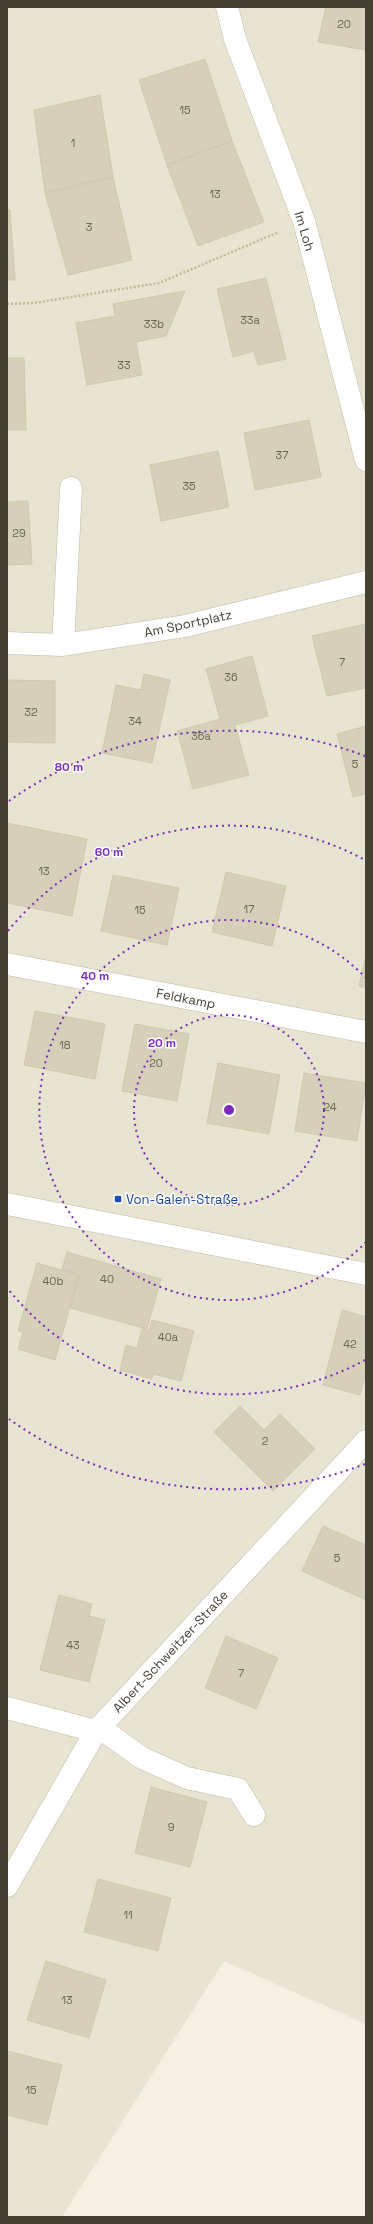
<svg xmlns="http://www.w3.org/2000/svg" width="373" height="2224" font-family="'Space Grotesk',sans-serif">
  <style>
    .residential { fill: #e8e4d2 }
    .building { fill: #d6cfb9; stroke: #d2c8ab }
    .lines { fill: none; stroke-linecap: round; stroke-linejoin: round }
    .minor-casing { stroke: #c0baa6; stroke-width: 23 }
    .path { stroke: #c3b996; stroke-width: 2.5; stroke-dasharray: 2 2; stroke-linecap: butt }
    .minor { stroke: #fff; stroke-width: 22 }
    .ring { fill: none; stroke: #7b2cbf; stroke-width: 2; stroke-dasharray: 2 4 }
    .transit-dot { fill: #1a4fb4; stroke: #fff; stroke-width: 1.5 }
    .labels { text-anchor: middle; stroke-width: 3; stroke-linejoin: round; paint-order: stroke }
    .number-label { font-size: 11px; fill: #6a6554 }
    .street-label { font-size: 13px; fill: #464233; stroke: #fff }
    .transit-label { font-size: 13px; fill: #164399; stroke: #fff; text-anchor: start }
    .centre { fill: #7b2cbf; stroke: #fff; stroke-width: 2 }
    .ring-label { font-size: 12px; text-anchor: middle; font-weight: bold; fill: #7b2cbf; stroke: #fff; stroke-width: 3; stroke-linejoin: round; paint-order: stroke }
  </style>
  <rect width="100%" height="100%" fill="#f4f1e4"/>
  <path class="residential" d="M7,7h359v2017l-142,-63 -162,256h-55z"/>
  <path class="building" d="M326,7h40v43l-48,-8z
    M205,59l27,82 -65,24 -28,-85z
    M100,95l13,82 -68,16 -11,-83z
    M232,141l32,81 -66,24 -31,-81z
    M113,177l19,83 -64,15 -23,-82z
    M7,210h3l5,70h-8z
    M266,278l20,81 -28,6 -4,-14 -21,6 -16,-68z
    M185,291l-19,45 -30,6 6,33 -55,10 -11,-62 39,-7 -2,-12z
    M7,358h17l2,72h-19z
    M309,420l12,57 -66,13 -11,-57z
    M218,451l11,56 -68,14 -11,-56z
    M28,501l4,63 -25,1v-63z
    M366,624v64l-39,8 -15,-60z
    M252,656l16,60 -33,9 14,50 -56,14 -16,-58 43,-12 -14,-50z
    M144,674l26,6 -18,83 -50,-10 14,-68 25,5z
    M7,680l48,1v62l-48,-1z
    M366,726v68l-13,3 -16,-63z
    M7,823l80,16 -15,77 -65,-13z
    M226,872l60,14 -14,60 -60,-14z
    M113,875l66,13 -12,57 -66,-14z
    M366,956v32l-7,-2z
    M35,1011l70,13 -10,55 -71,-14z
    M135,1024l54,10 -12,67 -55,-10z
    M218,1063l62,12 -11,59 -62,-11z
    M304,1073l62,10 -9,58 -62,-10z
    M67,1252l94,27 -14,50 -77,-21 9,-33 -17,-5z
    M37,1263l42,12 -24,85 -37,-11 5,-17 -5,-1z
    M342,1310l24,7v55l-6,23 -37,-10z
    M152,1320l42,11 -13,50 -28,-7 -1,5 -32,-9 6,-25 11,3 5,-19 7,2z
    M240,1406l24,24 16,-16 35,35 -42,42 -59,-59z
    M323,1526l43,19v55l-64,-29z
    M59,1595l33,9 -3,12 16,4 -16,62 -49,-12z
    M226,1636l52,22 -22,51 -51,-21z
    M151,1787l56,15 -17,65 -55,-14z
    M98,1879l73,19 -13,53 -74,-19z
    M46,1961l60,19 -17,58 -62,-18z
    M7,2051l55,14 -15,60 -40,-10z"/>
  <g class="lines">
    <defs>
      <path id="minor" d="M227,7l8,32 69,182 62,239
        M7,643l56,2 122,-19 181,-44
        M63,645l8,-157
        M7,964l359,68
        M7,1204l359,70
        M7,1708l89,23
        M99,1727l43,31 45,20 51,11 16,26
        M7,1886l89,-155 270,-290"/>
    </defs>
    <use href="#minor" class="minor-casing"/>
    <path class="path" d="M7,304l27,-1 125,-20 120,-51"/>
    <use href="#minor" class="minor"/>
  </g>
  <g class="ring">
    <circle cx="229" cy="1110" r="95"/>
    <path d="M366 1242A190 190 0 1 1 366 978"/>
    <path d="M365 1360A285 285 0 0 1 8 1289M8 931A285 285 0 0 1 365 860"/>
    <path d="M365 1464A379 379 0 0 1 9 1419M9 801A379 379 0 0 1 365 756"/>
  </g>
  <rect class="transit-dot" x="114" y="1195" width="8" height="8" rx="2"/>
  <g class="labels">
    <g class="number-label">
      <text x="344" y="28">20</text>
      <text x="185" y="114">15</text>
      <text x="73" y="147">1</text>
      <text x="215" y="198">13</text>
      <text x="89" y="231">3</text>
      <text x="250" y="324">33a</text>
      <text x="154" y="328">33b</text>
      <text x="124" y="369">33</text>
      <text x="282" y="459">37</text>
      <text x="189" y="490">35</text>
      <text x="19" y="537">29</text>
      <text x="342" y="666">7</text>
      <text x="231" y="681">36</text>
      <text x="31" y="716">32</text>
      <text x="135" y="725">34</text>
      <text x="201" y="740">36a</text>
      <text x="355" y="768">5</text>
      <text x="44" y="875">13</text>
      <text x="249" y="913">17</text>
      <text x="140" y="914">15</text>
      <text x="65" y="1049">18</text>
      <text x="156" y="1067">20</text>
      <text x="330" y="1111">24</text>
      <text x="107" y="1283">40</text>
      <text x="53" y="1285">40b</text>
      <text x="168" y="1341">40a</text>
      <text x="350" y="1348">42</text>
      <text x="265" y="1445">2</text>
      <text x="337" y="1562">5</text>
      <text x="73" y="1649">43</text>
      <text x="241" y="1677">7</text>
      <text x="171" y="1831">9</text>
      <text x="128" y="1919">11</text>
      <text x="67" y="2004">13</text>
      <text x="31" y="2094">15</text>
    </g>
    <g class="street-label">
      <text transform="translate(305 231) rotate(73)" y="5">Im Loh</text>
      <text transform="translate(188 623) rotate(-12)" y="5">Am Sportplatz</text>
      <text transform="translate(186 998) rotate(11)" y="5">Feldkamp</text>
      <text transform="translate(170 1651) rotate(-47)" y="5">Albert-Schweitzer-Straße</text>
    </g>
    <g class="transit-label">
      <text x="126" y="1204">Von-Galen-Straße</text>
    </g>
  </g>
  <circle cx="229" cy="1110" r="6" class="centre"/>
  <g class="ring-label">
    <text x="69" y="771">80 m</text>
    <text x="109" y="856">60 m</text>
    <text x="95" y="980">40 m</text>
    <text x="162" y="1047">20 m</text>
  </g>
  <rect width="373" height="2224" fill="none" stroke="#464233" stroke-width="16"/>
</svg>
